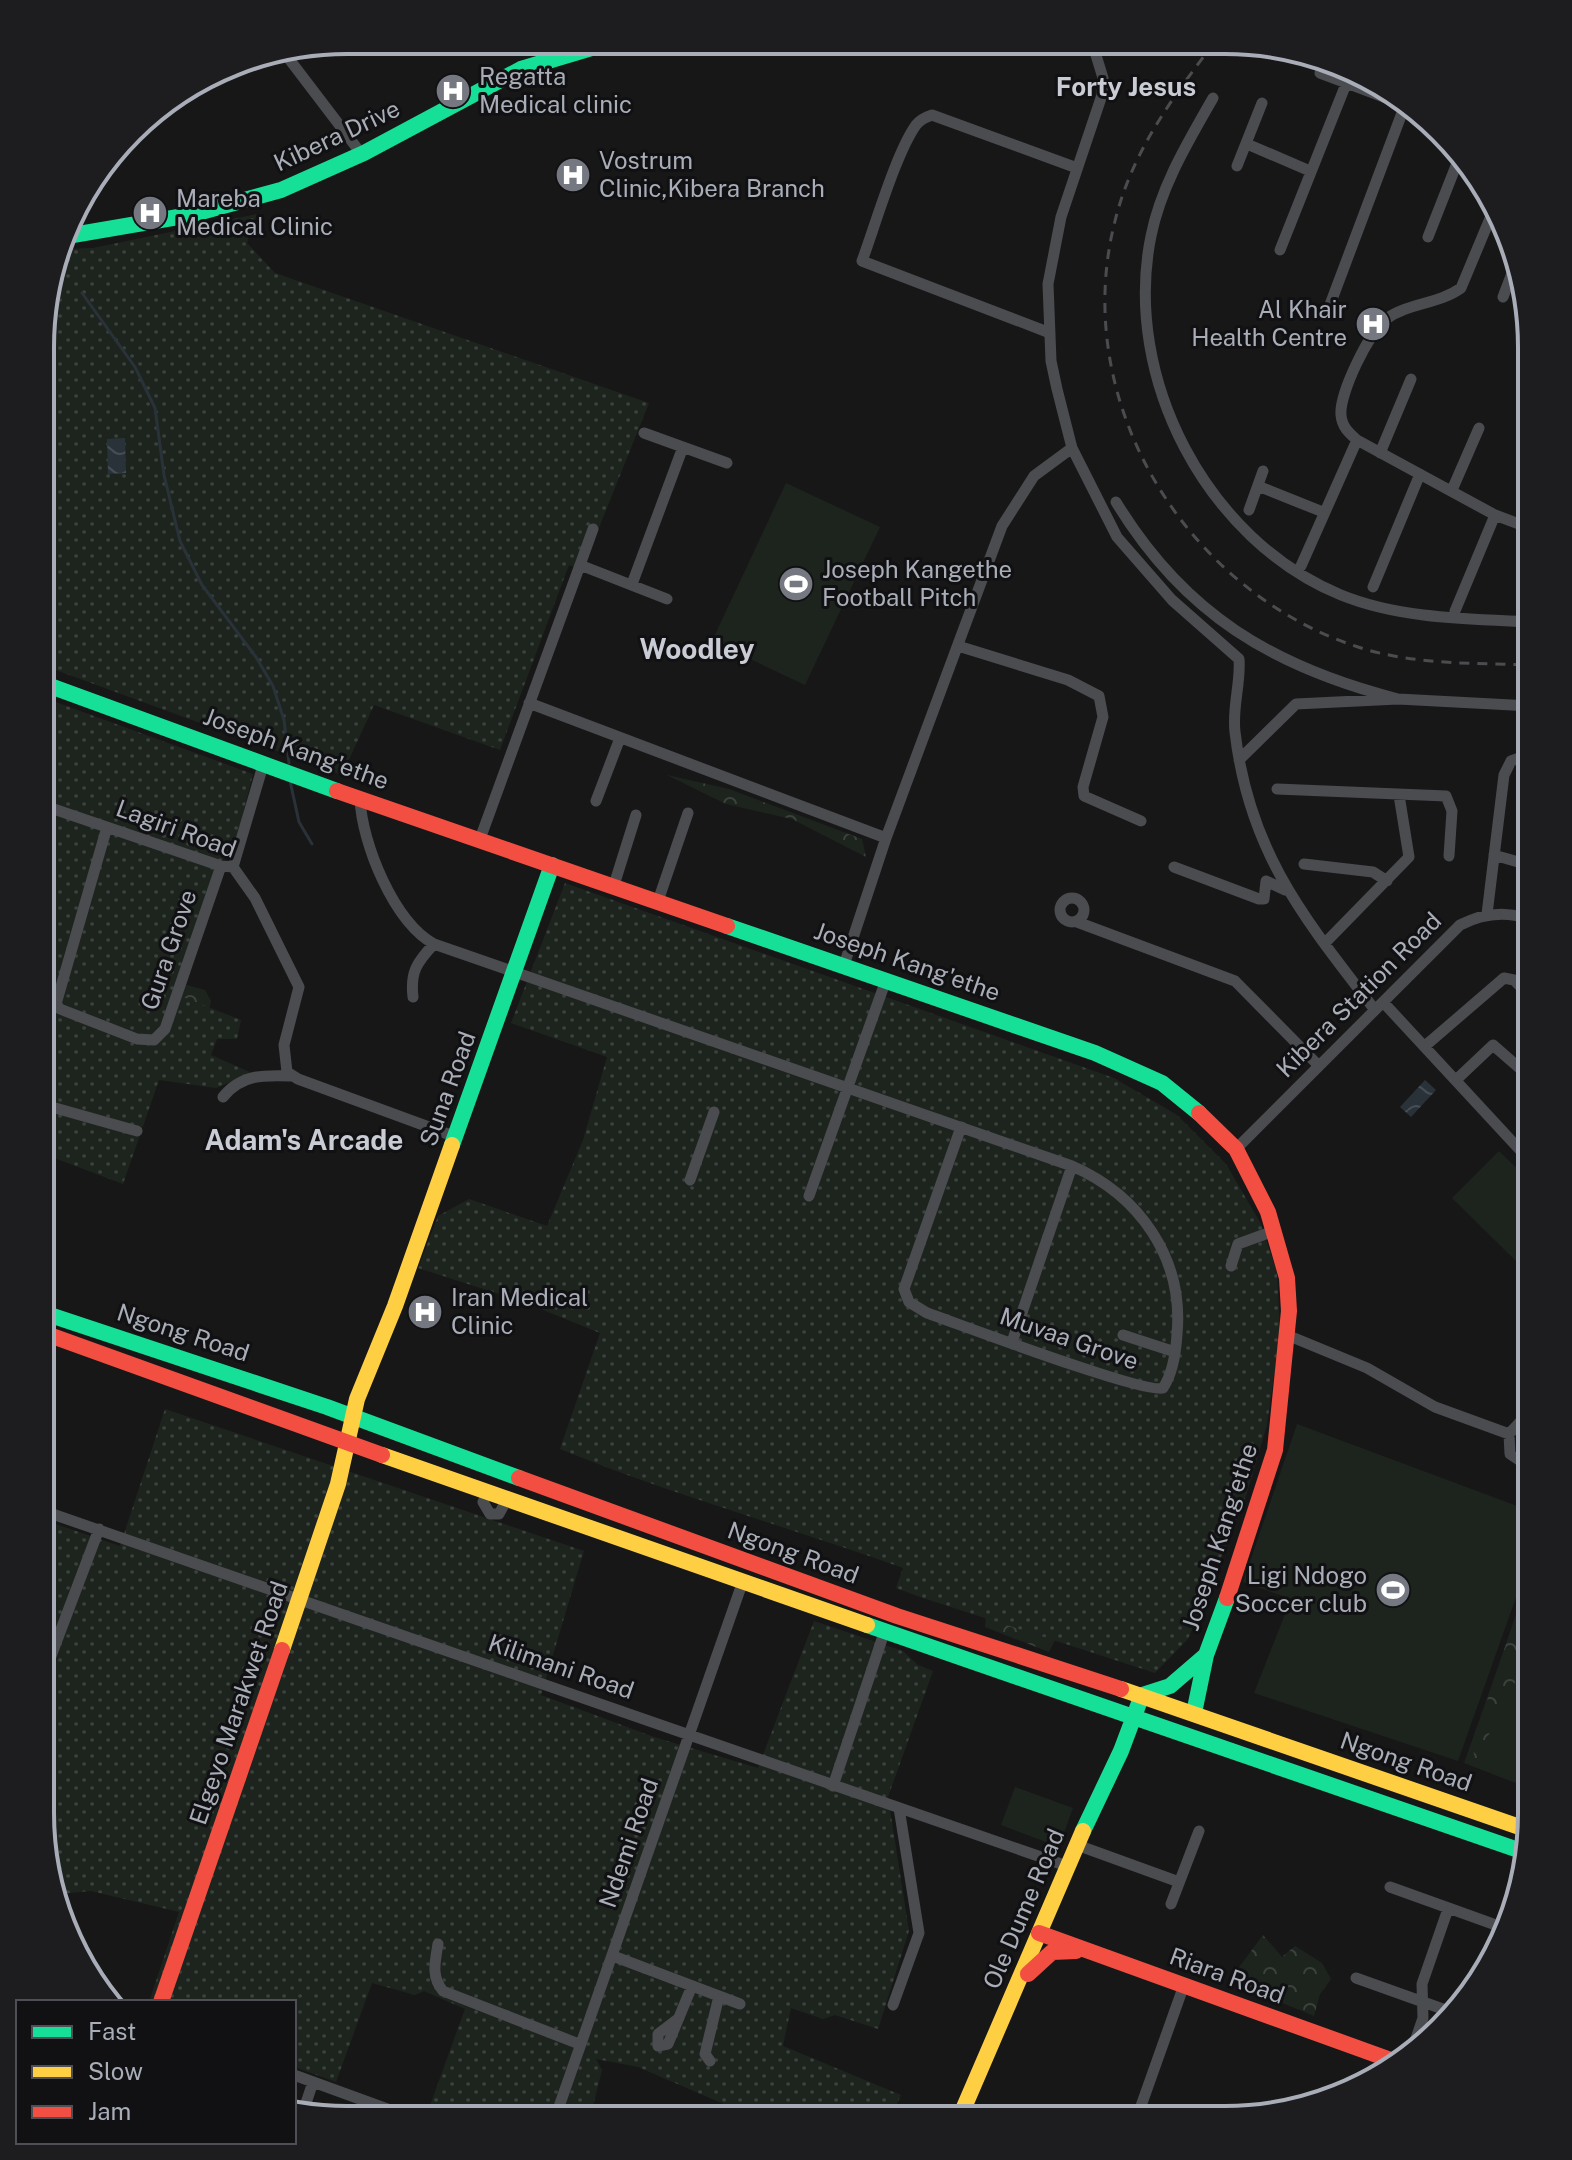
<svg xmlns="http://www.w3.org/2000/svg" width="1572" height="2160" font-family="'Public Sans',sans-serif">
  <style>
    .grass { fill: #1d241e }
    .forest { fill: url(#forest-crowns) }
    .park { fill: url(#park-dots) }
    .water { fill: url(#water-waves) }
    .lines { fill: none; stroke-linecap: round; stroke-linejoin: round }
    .stream { stroke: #2a3239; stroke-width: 3 }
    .street { stroke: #4b4c50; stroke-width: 11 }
    .fast { stroke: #16e098; stroke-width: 16 }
    .slow { stroke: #ffcf43; stroke-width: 16 }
    .jam { stroke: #f24e42; stroke-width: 16 }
    .rail { stroke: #4b4c4f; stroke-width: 3; stroke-dasharray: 10 8; stroke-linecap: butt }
    .labels { text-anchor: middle; stroke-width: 6; stroke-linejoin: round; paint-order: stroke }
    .poi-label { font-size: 24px; fill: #a8adb8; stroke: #111113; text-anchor: start }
    .street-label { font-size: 24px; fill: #a8adb8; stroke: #111113 }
    .neighbourhood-label { font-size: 26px; font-weight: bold; fill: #c9ccd4; stroke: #111113 }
    .quarter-label { font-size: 28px; font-weight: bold; fill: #c9ccd4; stroke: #111113 }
    .rim { fill: none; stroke: #a8adb8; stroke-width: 4 }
  </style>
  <defs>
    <pattern id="forest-crowns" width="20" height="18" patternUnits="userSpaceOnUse" patternTransform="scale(2)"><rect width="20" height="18" fill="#1d241e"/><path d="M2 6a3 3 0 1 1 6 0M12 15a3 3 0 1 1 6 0" fill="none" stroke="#3b413d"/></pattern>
    <pattern id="park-dots" width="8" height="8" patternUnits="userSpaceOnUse" patternTransform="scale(2)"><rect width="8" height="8" fill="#1d241e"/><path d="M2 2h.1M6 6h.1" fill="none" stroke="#3b413d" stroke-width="1.8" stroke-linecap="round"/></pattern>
    <pattern id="water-waves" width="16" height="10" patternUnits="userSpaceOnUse" patternTransform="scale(2)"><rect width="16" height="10" fill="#2a3239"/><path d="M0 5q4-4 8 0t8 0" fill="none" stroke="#464d54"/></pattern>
  </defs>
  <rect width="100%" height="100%" fill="#171717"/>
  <path class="grass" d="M786,483l94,44 -75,158 -93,-44z
    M1499,1151l33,32v94l-80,-79z
    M1297,1424l234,87v44l-73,206 -204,-68 37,-94 -48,-17z
    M1531,1574v215l-67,-26z
    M1015,1787l58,21 -14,39 -58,-22z"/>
  <path class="forest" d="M667,775l62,14 133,50 4,18 -74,-38 -66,-15z
    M157,977l48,13 6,11 -3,14 -40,-22z
    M1531,1570c0,46 -3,85 -22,127 -11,23 -25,42 -33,66l-4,-18z
    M986,1612l71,24 -8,16 -64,-25z
    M1263,1935l19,22 13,-11 27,17 9,16 -11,15 -6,22 -75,-31 -5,-11z"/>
  <path class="park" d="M257,214l-10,29 28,30 374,130 -67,167 -13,-5 -69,185 -126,-45 -32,70 -300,-110 1,-359 19,-57 31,-1z
    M42,697l211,77 -21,83 -10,3 -39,137 58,23 -4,19h-20l-6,16 41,18 -36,15 -57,-8 -36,104 -82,-31z
    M565,883l549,195 63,37 49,49 35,60 16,49 3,59 -13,93 -21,71 -58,143 -33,34 -235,-76 -24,-9 7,-20c-114,-41 -231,-73 -343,-119l40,-116 -79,-32 -103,-33 20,-52 31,-17 78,27 36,-86 24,-83 -96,-34z
    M165,1409l419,142 -43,144 113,42 104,31 56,-147 89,30 15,14 15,6 -45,126 21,134 -31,98 -43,-14 -12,4 -32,-11 -8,38 118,49 -11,24h-98l-28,-10 -7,10h-18l-6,-11 -95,-41 -42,-8 6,11 -11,44 -8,4h-138l-17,-7 37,-102 -41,-18 -9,4 -43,-12 -36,99 -42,-15v-65h-145l30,-90 -88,-21 -32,3 -19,-80 1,-295 79,27z"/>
  <path class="water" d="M125,438l1,35 -18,1 -1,-35z
    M1425,1080l11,10 -25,27 -11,-10z"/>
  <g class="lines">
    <path class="stream" d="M82,293l53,74 20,41 9,67 16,66 22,44 54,72 17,29 11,34 5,43
      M290,781l9,41 13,22"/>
    <path class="street" d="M1092,42l11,36 -1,17 -41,122 -13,67 3,77 6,28 15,59 45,89 55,63 67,59c2,24 -7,48 -4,73 14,120 69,186 140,278
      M283,51l80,105
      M1320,73l96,36
      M1213,98c-25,44 -52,88 -62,138 -29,142 56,304 190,359 59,24 128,24 191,27
      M1247,144l63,27
      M1237,166l25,-63
      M1496,204l-35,84c-22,16 -53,15 -75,31 -17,13 -47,75 -45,96 1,12 8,18 16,25l138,75 37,14
      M1428,237l33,-84
      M1280,250l66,-166
      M1503,297l11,-29
      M1328,310l77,-205
      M1050,333l-188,-72c13,-35 34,-108 54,-136 4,-5 10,-8 16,-10l145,53
      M644,433l83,30
      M1380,453l31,-74
      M1258,486l65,26
      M1452,490l27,-62
      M1116,502c68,112 157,165 282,197
      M1249,510l14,-39
      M580,565l13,-36
      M1301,566l56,-126
      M632,584l51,-137
      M1373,587l47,-113
      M1455,611l40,-96
      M958,646l110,34 31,16 4,21 -20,70 1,9 57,25
      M529,703l357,135
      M1239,760l57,-56 102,-5 134,7
      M1277,789l169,7 6,15 -3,45
      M360,799c2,45 34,123 74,145l638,222c67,29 112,92 105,168 -1,17 -4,39 -14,54 -17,7 -204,-64 -236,-75l-18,-11 -5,-13 57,-162
      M596,801l24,-63
      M42,805l179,61 12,1 22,31 44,89 -15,58 3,27 11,7 158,58
      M107,827l-51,177 4,5 77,30 17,1 11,-11 56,-163
      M480,839l100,-274 87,34
      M1494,855l38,11
      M1304,864l69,8 14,9
      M233,867l31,-105
      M1174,867l85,32h5l2,-18 19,9
      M614,885l22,-70
      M1060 910a12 12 0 1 1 24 0a12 12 0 1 1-24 0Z
      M658,901l30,-88
      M1487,914l17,-139 7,-14 14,-5 7,2
      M1077,922l158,59 84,85
      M1325,943l84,-86 -10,-62
      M844,965l42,-127 116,-312 32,-50 38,-28
      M413,997c-3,-25 4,-35 21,-53
      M1383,1002l149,161
      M1425,1046l79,-68 10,2 18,18
      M1456,1080l37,-35 39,34
      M223,1097c18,-23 41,-22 68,-21
      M41,1104l96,27
      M1236,1149l224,-224c23,-12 46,-15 72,-5
      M690,1180l24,-68
      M809,1196l77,-216
      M1231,1266l7,-22 36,-13
      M1123,1335l52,17
      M1287,1335l80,33 68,39 74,27 23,-25
      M1012,1342l60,-176
      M1509,1434l1,20 21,14
      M487,1494l-4,8 7,12h9l7,-13
      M41,1510l1026,356
      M51,1656l48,-127
      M833,1786l52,-156
      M1077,1845l102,37
      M1390,1887l117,42
      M1171,1904l28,-73
      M438,1944c-3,18 -7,33 5,47l136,53
      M613,1956l127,48
      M1356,1978l98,35
      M893,2005l26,-72 -20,-125
      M679,2018l-21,16v12l10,-2 24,-58
      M1410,2056l13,-38 -1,-34 26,-75
      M710,2061l-5,-7 14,-58
      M294,2075l118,43
      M302,2115l11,-33
      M555,2118l188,-537
      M1136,2120l48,-135"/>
    <path class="fast" d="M67,236l123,-21 91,-25 83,-37 157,-84 94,-28
      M42,683l295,108
      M727,926l368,127 67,30 37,30
      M452,1145l100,-280
      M41,1312l286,95 192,71
      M867,1625l660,228
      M1194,1713l12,-58 21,-57
      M1083,1831l38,-80 21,-56 28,-9 36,-31"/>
    <path class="slow" d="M382,1455l485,170
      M282,1650l56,-166 19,-85 38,-93 57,-161
      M1121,1689l410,142
      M959,2119l124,-288"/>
    <path class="jam" d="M337,791l390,135
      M1199,1113l37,36 32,63 19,66 2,33 -14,139 -48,148
      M41,1332l341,123
      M519,1478l378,138 224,73
      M1039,1933l360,130
      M1028,1974l24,-22 24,-1
      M161,2002l121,-352"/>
    <path class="rail" d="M1214,43c-42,55 -82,109 -99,178 -46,179 70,370 243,426 55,18 116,16 174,18"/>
  </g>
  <defs>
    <symbol id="hospital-disc" viewBox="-11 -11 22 22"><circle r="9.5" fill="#757880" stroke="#111113"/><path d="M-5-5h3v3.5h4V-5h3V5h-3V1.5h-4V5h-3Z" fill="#fff"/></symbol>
    <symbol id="stadium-disc" viewBox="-11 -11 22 22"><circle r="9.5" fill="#757880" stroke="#111113"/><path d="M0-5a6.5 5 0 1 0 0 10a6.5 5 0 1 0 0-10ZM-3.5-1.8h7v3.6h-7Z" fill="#fff"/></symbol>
  </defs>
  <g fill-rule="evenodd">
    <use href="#hospital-disc" x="433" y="71" width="40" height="40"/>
    <use href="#hospital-disc" x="553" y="155" width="40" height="40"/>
    <use href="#hospital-disc" x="130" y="193" width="40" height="40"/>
    <use href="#hospital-disc" x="1353" y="304" width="40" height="40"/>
    <use href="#stadium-disc" x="776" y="564" width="40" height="40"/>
    <use href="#hospital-disc" x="405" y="1292" width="40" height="40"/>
    <use href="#stadium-disc" x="1373" y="1570" width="40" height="40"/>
  </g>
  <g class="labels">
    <g class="poi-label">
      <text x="479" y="85">Regatta<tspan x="479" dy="28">Medical clinic</tspan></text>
      <text x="599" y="169">Vostrum<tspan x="599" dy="28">Clinic,Kibera Branch</tspan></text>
      <text x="176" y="207">Mareba<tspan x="176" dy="28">Medical Clinic</tspan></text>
      <text x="1347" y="318" text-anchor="end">Al Khair<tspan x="1347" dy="28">Health Centre</tspan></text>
      <text x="822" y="578">Joseph Kangethe<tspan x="822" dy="28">Football Pitch</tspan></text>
      <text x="451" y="1306">Iran Medical<tspan x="451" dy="28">Clinic</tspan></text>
      <text x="1367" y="1584" text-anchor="end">Ligi Ndogo<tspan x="1367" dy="28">Soccer club</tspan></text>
    </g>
    <g class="street-label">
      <text transform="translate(337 136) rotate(-25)" y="8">Kibera Drive</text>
      <text transform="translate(296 749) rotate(20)" y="8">Joseph Kang'ethe</text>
      <text transform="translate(176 829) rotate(20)" y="8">Lagiri Road</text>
      <text transform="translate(169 950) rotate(-71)" y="8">Gura Grove</text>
      <text transform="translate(907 962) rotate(19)" y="8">Joseph Kang'ethe</text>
      <text transform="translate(1359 995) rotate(-45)" y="8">Kibera Station Road</text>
      <text transform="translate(448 1089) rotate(-70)" y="8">Suna Road</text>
      <text transform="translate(183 1333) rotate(18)" y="8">Ngong Road</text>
      <text transform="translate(1069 1339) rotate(19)" y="8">Muvaa Grove</text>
      <text transform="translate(1220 1537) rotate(-72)" y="8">Joseph Kang'ethe</text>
      <text transform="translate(793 1553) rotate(20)" y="8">Ngong Road</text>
      <text transform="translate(561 1667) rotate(19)" y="8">Kilimani Road</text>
      <text transform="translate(239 1703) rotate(-71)" y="8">Elgeyo Marakwet Road</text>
      <text transform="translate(1406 1762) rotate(19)" y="8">Ngong Road</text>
      <text transform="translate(629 1843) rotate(-71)" y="8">Ndemi Road</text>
      <text transform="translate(1024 1909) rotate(-67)" y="8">Ole Dume Road</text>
      <text transform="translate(1227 1976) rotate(20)" y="8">Riara Road</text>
    </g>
    <g class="neighbourhood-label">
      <text x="1126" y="96">Forty Jesus</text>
    </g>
    <g class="quarter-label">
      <text x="697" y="659">Woodley</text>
      <text x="304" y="1150">Adam's Arcade</text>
    </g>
  </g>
  <path d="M0 0H1572V2160H0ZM347 54H1225A293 293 0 0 1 1518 347V1813A293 293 0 0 1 1225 2106H347A293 293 0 0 1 54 1813V347A293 293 0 0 1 347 54Z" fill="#1d1d20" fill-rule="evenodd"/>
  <path class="rim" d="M347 54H1225A293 293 0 0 1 1518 347V1813A293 293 0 0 1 1225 2106H347A293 293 0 0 1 54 1813V347A293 293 0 0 1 347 54Z"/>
  <rect x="16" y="2000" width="280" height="144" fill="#111113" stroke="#4d4f55" stroke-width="2"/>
  <rect x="32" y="2026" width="40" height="12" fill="#16e098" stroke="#4d4f55" stroke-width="2"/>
  <text x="88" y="2040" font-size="24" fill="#a8adb8">Fast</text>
  <rect x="32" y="2066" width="40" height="12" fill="#ffcf43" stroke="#4d4f55" stroke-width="2"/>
  <text x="88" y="2080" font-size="24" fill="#a8adb8">Slow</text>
  <rect x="32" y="2106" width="40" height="12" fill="#f24e42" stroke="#4d4f55" stroke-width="2"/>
  <text x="88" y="2120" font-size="24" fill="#a8adb8">Jam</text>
</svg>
